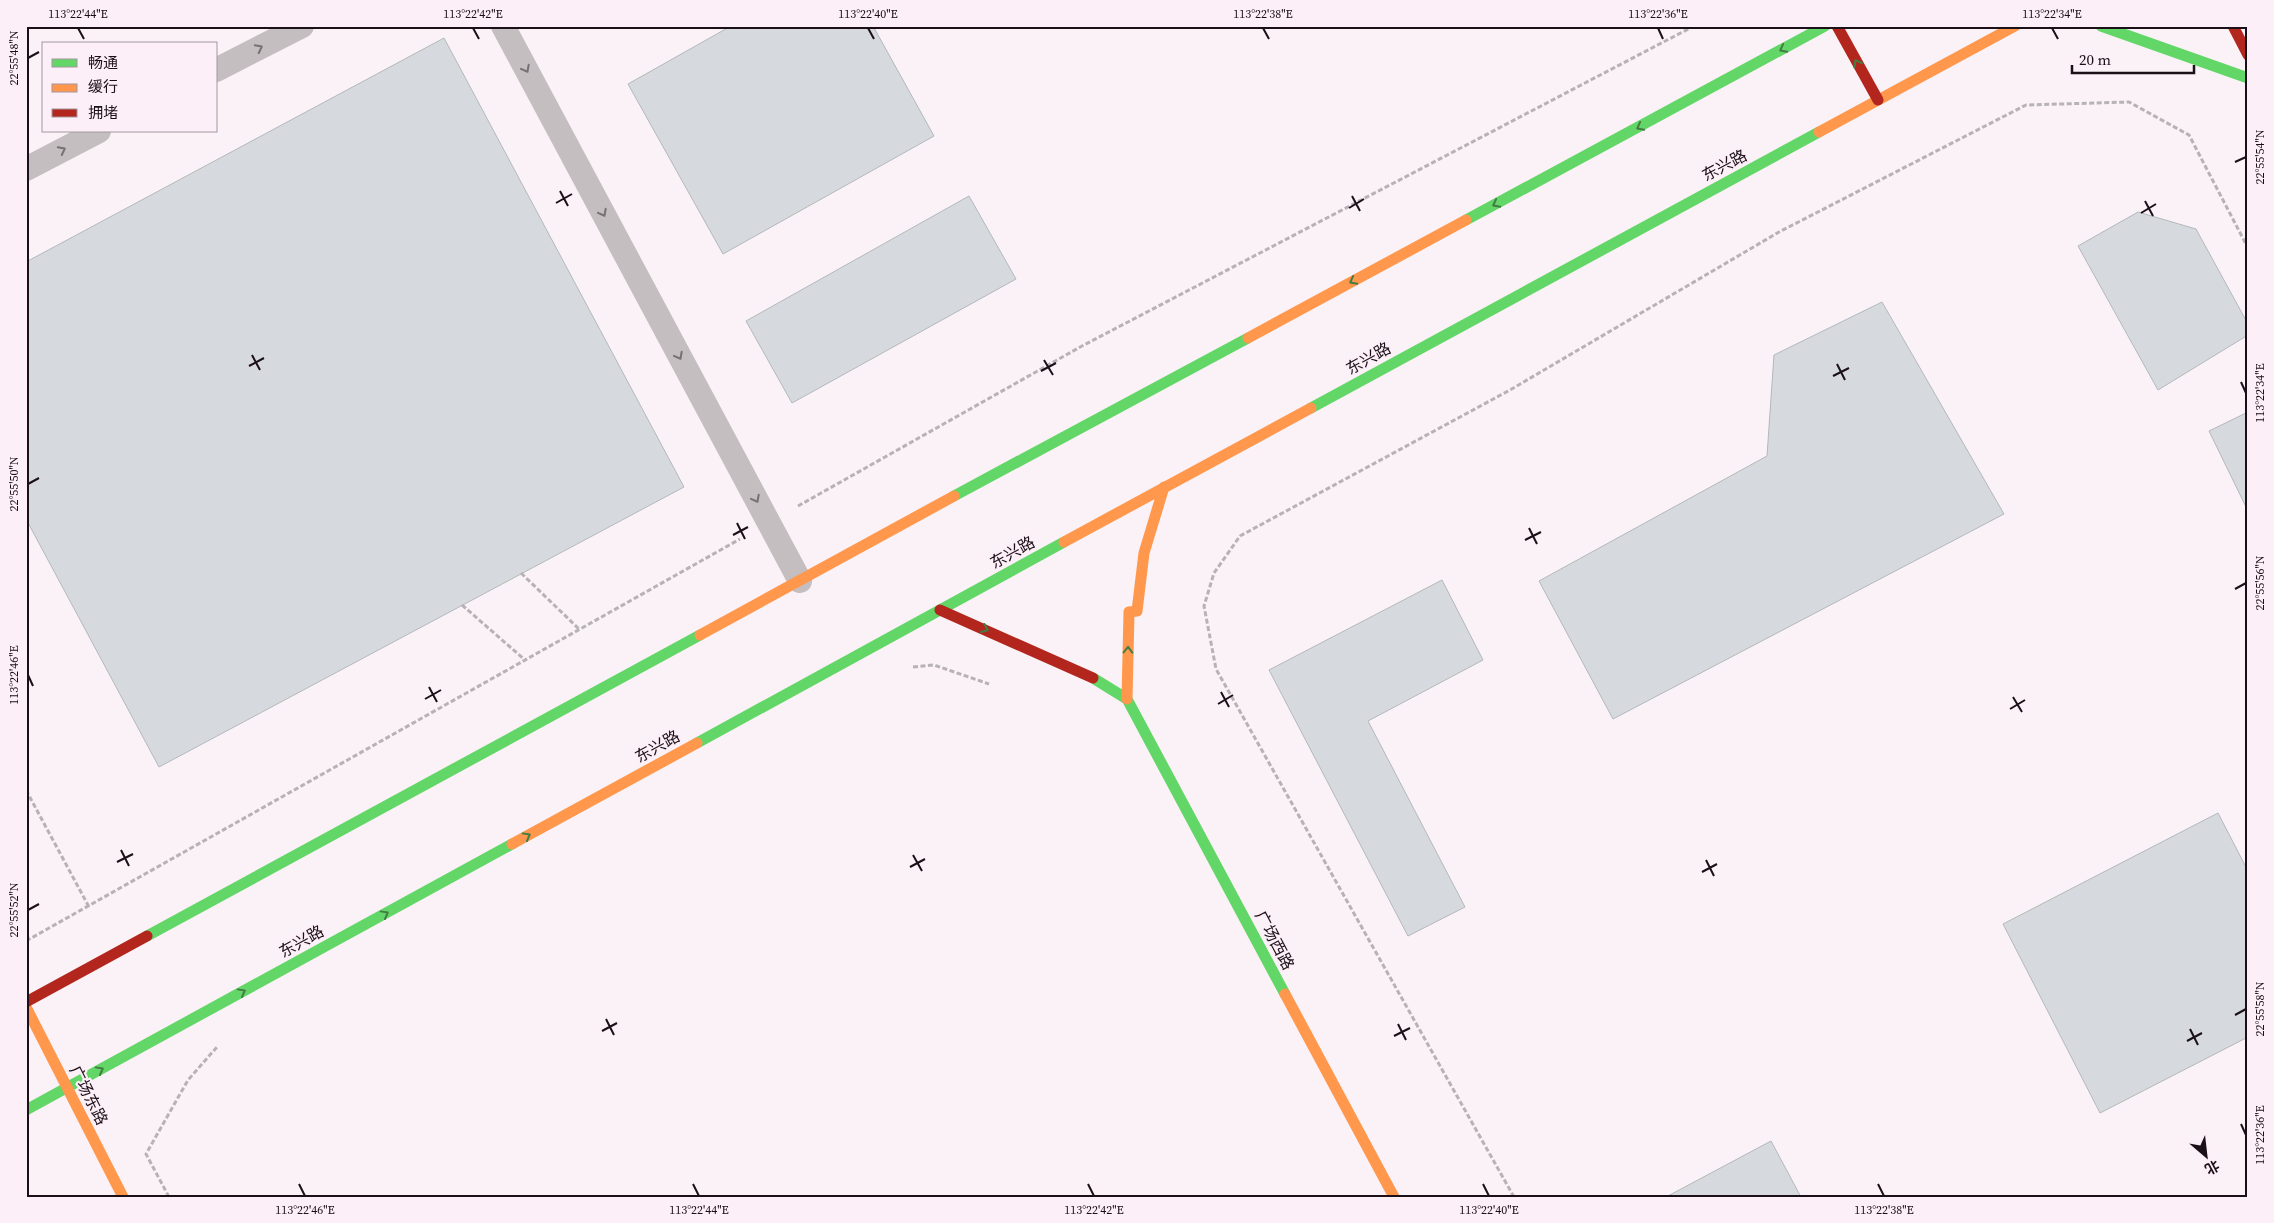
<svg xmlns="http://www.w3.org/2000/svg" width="2274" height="1223" font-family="'Source Serif 4','Noto Sans SC',serif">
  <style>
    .building { fill: #d6dade; stroke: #b3b8bb }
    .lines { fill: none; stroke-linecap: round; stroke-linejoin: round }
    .path { stroke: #b7b2b5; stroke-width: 3; stroke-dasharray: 5 2.5; stroke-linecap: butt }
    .lane { stroke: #c4bec1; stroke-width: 24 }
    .fast { stroke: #63d668; stroke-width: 11 }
    .slow { stroke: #ff974d; stroke-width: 11 }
    .jam { stroke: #b3261e; stroke-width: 11 }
    .oneway { stroke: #787074 }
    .oneway2 { stroke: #437d44 }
    .ticks { fill: none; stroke: #1b1017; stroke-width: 2 }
    .labels { text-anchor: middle; stroke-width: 4.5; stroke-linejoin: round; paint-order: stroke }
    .street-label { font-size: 16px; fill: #1b1017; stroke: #fdeff7 }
    .neatline { fill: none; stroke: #1b1017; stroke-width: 2 }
    .ticks-label { font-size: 12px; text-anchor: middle; fill: #1b1017 }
  </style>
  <rect width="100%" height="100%" fill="#faf2f6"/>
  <path class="building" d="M731,26h142l61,110 -211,118 -95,-170z
    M444,38l240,449 -525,280 -133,-248v-257z
    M969,196l47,83 -224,124 -46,-82z
    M2138,212l58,17 52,95v11l-90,55 -80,-144z
    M1882,302l122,212 -391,205 -74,-138 228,-125 7,-101z
    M2248,412v99l-39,-80z
    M1442,580l41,80 -115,61 97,186 -57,29 -139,-266z
    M2218,813l30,58v166l-148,76 -97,-189z
    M1771,1141l30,56h-135z"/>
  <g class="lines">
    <path class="path" d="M798,506l284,-160 612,-320
      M521,573l59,57
      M462,605l63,55
      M913,667l21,-2 55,19
      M26,790l63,117
      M26,941l714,-402
      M169,1197l-23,-43 42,-74 29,-33
      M1514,1197l-298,-528 -12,-63 10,-33 26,-37 270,-146 269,-158 247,-127 103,-3 60,33 59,113"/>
    <path class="lane" d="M503,26l297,555
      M216,70l86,-44
      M26,169l73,-38"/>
    <path class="fast" d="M2101,26l147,52
      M1466,220l359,-194
      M1311,408l508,-276
      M954,496l294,-158
      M1093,678l34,21 158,295
      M697,743l367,-201
      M147,936l553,-301
      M26,1110l486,-266"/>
    <path class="slow" d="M1819,132l196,-106
      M1248,338l218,-118
      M1064,542l247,-134
      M700,635l254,-139
      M1127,699l2,-87 8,-1 7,-58 20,-66
      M512,844l185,-101
      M1285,994l109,203
      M26,1007l97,190"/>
    <path class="jam" d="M1837,26l41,74
      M2233,26l15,29
      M940,610l153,68
      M26,1002l121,-66"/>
  </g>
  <defs><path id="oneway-chevron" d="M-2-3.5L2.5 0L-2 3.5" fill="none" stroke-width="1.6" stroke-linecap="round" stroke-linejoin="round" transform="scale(1.25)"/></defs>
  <g class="oneway">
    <use href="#oneway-chevron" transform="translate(259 48) rotate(-27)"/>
    <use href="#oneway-chevron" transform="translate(526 69) rotate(62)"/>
    <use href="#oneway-chevron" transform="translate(62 150) rotate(-27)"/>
    <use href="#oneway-chevron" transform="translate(603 213) rotate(62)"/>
    <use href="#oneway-chevron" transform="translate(679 356) rotate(62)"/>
    <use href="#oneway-chevron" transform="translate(756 499) rotate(62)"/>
  </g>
  <g class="oneway2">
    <use href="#oneway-chevron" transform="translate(1783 49) rotate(152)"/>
    <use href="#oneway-chevron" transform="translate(1857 63) rotate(-119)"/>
    <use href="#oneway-chevron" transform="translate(1640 127) rotate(152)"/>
    <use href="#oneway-chevron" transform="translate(1496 204) rotate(152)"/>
    <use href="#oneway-chevron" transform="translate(1353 281) rotate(152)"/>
    <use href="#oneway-chevron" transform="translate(985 629) rotate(23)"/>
    <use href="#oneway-chevron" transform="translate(1128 650) rotate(-89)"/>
    <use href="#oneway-chevron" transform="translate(527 836) rotate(-29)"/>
    <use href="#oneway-chevron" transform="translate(385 914) rotate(-29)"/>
    <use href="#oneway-chevron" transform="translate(242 992) rotate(-29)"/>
    <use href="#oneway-chevron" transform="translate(100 1070) rotate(-29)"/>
  </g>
  <path class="ticks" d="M78,28l6,11M473,28l6,11M868,28l6,11M1263,28l6,11M1658,28l5,11M2052,28l6,11M28,58l11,-6M2235,162l11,-5M560,191l8,15M1352,196l8,15M2145,201l8,15M556,203l16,-9M1349,208l15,-9M2141,213l15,-9M252,355l8,15M1044,360l9,15M1837,364l8,16M249,366l15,-8M1041,371l15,-8M1833,376l16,-8M2241,382l5,11M28,484l11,-6M737,523l8,16M1529,528l8,16M733,535l15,-8M1525,540l16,-8M2235,589l11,-6M28,675l5,11M429,687l8,15M1221,692l8,15M2013,697l9,15M425,699l16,-9M1218,704l15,-9M2010,709l15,-9M121,850l8,16M913,855l9,16M1706,860l8,16M117,862l16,-8M910,867l15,-8M1702,872l15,-8M28,910l11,-6M2235,1015l11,-6M606,1019l8,16M1398,1024l8,16M2190,1029l8,16M602,1031l15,-8M1394,1036l16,-8M2187,1041l15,-8M2241,1124l5,11M299,1184l6,12M693,1184l6,12M1088,1184l6,12M1483,1184l6,12M1878,1184l6,12"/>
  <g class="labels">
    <g class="street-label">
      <text transform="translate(1724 165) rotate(-28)" y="6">东兴路</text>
      <text transform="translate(1368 358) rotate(-29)" y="6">东兴路</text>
      <text transform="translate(1012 552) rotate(-29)" y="6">东兴路</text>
      <text transform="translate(657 746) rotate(-29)" y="6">东兴路</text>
      <text transform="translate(1275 940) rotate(62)" y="6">广场西路</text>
      <text transform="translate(301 941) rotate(-29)" y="6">东兴路</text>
      <text transform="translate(89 1095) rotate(63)" y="6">广场东路</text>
    </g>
  </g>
  <rect width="2274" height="1223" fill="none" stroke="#fdeff7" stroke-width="55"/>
  <rect x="42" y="42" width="175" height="90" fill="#fdeff7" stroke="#a3969d"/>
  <rect x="52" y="59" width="25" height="8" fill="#63d668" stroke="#a3969d"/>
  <text x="88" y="68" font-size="15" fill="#1b1017">畅通</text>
  <rect x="52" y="84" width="25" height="8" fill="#ff974d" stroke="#a3969d"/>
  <text x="88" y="92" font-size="15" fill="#1b1017">缓行</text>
  <rect x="52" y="109" width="25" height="8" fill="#b3261e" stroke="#a3969d"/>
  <text x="88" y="118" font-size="15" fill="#1b1017">拥堵</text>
  <g transform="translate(2206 1156) rotate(152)" stroke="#fdeff7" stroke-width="4" paint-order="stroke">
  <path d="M0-4L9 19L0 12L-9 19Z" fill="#1b1017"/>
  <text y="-8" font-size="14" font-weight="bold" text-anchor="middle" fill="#1b1017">北</text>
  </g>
  <path d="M2072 65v8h122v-8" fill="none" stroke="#1b1017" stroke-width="2.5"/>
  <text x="2079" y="65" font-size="15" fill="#1b1017" stroke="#fdeff7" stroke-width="4" paint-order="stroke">20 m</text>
  <rect x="28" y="28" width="2218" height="1168" class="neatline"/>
  <g class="ticks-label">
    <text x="78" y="18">113°22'44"E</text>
    <text x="473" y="18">113°22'42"E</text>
    <text x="868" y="18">113°22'40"E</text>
    <text x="1263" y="18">113°22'38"E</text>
    <text x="1658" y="18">113°22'36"E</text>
    <text x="2052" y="18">113°22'34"E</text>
    <text transform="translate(14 58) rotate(-90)" y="4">22°55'48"N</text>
    <text transform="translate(2260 157) rotate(-90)" y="4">22°55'54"N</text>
    <text transform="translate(2260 393) rotate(-90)" y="4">113°22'34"E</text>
    <text transform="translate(14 484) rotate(-90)" y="4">22°55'50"N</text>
    <text transform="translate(2260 583) rotate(-90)" y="4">22°55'56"N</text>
    <text transform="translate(14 675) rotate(-90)" y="4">113°22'46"E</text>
    <text transform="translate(14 910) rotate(-90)" y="4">22°55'52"N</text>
    <text transform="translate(2260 1009) rotate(-90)" y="4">22°55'58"N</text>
    <text transform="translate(2260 1135) rotate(-90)" y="4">113°22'36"E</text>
    <text x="305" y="1214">113°22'46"E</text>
    <text x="699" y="1214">113°22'44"E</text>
    <text x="1094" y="1214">113°22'42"E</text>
    <text x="1489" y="1214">113°22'40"E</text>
    <text x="1884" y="1214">113°22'38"E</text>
  </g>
</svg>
